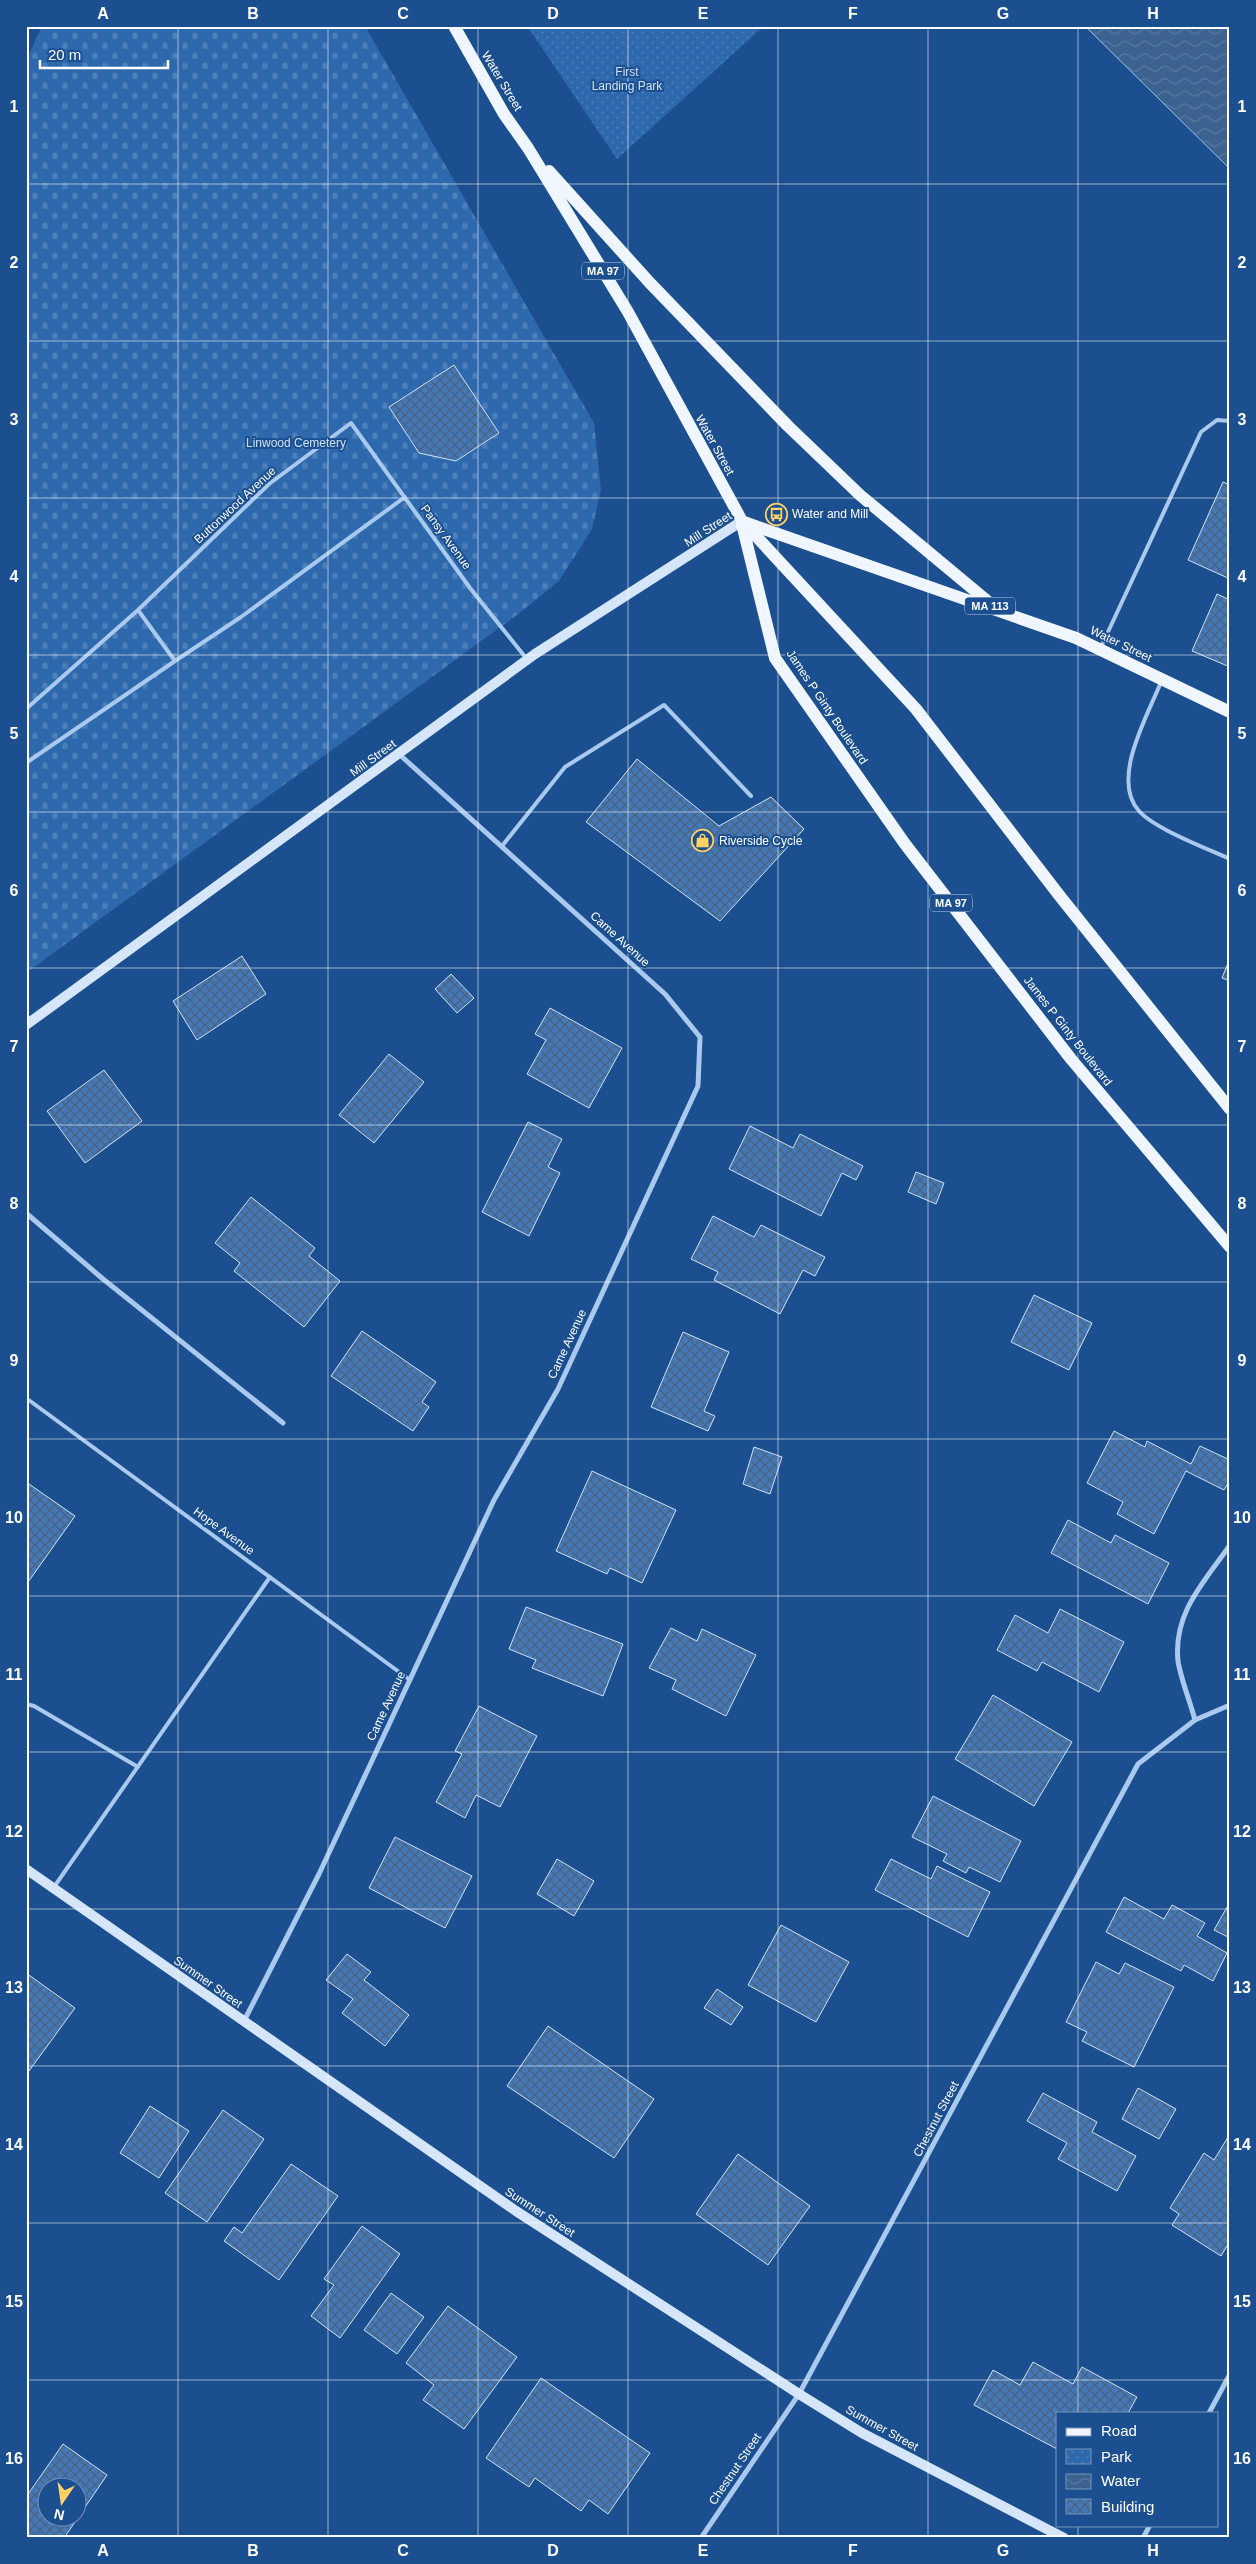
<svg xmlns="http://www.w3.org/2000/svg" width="1256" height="2564" font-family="Helvetica,sans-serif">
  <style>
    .cemetery { fill: url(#cemetery-stones) }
    .park { fill: url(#park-dots) }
    .water { fill: url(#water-waves); stroke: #9cc4f0 }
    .building { fill: url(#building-cross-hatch); stroke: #cfe3fa; fill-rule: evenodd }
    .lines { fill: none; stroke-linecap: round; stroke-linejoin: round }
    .lane { stroke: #a9c9ee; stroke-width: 4 }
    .street { stroke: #a9c9ee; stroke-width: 5 }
    .secondary { stroke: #d6e6fa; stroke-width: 10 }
    .primary { stroke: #f0f6ff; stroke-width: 12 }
    .grid { fill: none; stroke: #fff; stroke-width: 1; stroke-opacity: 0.55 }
    .labels { text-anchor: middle; stroke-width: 4; stroke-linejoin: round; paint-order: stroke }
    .shield { fill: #1b4f8f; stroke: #bbcadd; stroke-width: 1 }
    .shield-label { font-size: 11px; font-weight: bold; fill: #fff }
    .park-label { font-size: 12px; fill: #cfe3fa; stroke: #1b4f8f }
    .street-label { font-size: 12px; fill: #fff; stroke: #1b4f8f }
    .poi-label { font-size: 12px; fill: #fff; stroke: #1b4f8f; text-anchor: start }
    .neatline { fill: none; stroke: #fff; stroke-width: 2 }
    .grid-label { font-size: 16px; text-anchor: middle; font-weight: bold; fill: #fff }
  </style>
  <defs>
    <pattern id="cemetery-stones" width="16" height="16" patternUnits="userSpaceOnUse" patternTransform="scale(1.25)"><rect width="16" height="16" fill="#2e69ad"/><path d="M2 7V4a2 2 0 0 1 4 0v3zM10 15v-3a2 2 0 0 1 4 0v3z" fill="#4d80b9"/></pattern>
    <pattern id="park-dots" width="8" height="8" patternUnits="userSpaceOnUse" patternTransform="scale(1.25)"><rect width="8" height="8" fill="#2e69ad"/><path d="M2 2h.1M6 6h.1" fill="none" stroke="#4d80b9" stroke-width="1.8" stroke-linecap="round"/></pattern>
    <pattern id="water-waves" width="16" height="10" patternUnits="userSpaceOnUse" patternTransform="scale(1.25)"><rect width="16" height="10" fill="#3c6290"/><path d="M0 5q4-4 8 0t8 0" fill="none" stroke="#597aa1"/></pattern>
    <pattern id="building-cross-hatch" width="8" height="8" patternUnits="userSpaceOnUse" patternTransform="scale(1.25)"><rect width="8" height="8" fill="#4478b7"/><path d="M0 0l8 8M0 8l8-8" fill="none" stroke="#486282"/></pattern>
  </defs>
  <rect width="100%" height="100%" fill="#1b4f8f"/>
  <path class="cemetery" d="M42,26h323l229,397 7,67 -9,39 -33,52 -42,34 -491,358v-912z"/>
  <path class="park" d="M527,26h237l-147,133z"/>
  <path class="water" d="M1085,26h145v143z"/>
  <path class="building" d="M454,365l45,68 -43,28 -37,-8 -30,-46z
    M1223,482l7,3v94l-42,-19z
    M1217,594l13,6v67l-38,-16z
    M637,759l82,67 52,-29 33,32 -84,92 -134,-99z
    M242,956l24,38 -69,46 -24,-39z
    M1230,958v23l-8,-3z
    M451,974l23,24 -17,15 -22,-24z
    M550,1008l72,40 -33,60 -62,-34 19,-34 -11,-6z
    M389,1054l35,28 -50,61 -35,-28z
    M104,1070l38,51 -57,42 -38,-52z
    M528,1122l34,17 -14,28 12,6 -31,63 -47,-24z
    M750,1126l43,22 7,-14 63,32 -7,14 -14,-7 -21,43 -92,-47z
    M916,1172l28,11 -8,21 -28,-12z
    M251,1197l64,51 -6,8 31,25 -36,46 -70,-56 6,-8 -25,-20z
    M713,1216l41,21 7,-12 64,32 -10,19 -12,-6 -23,44 -66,-34 4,-8 -27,-13z
    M1034,1295l58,28 -23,47 -58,-28z
    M362,1331l74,51 -14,20 7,5 -16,24 -82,-55z
    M683,1332l46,20 -25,59 11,5 -7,15 -57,-24z
    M1114,1431l31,16 2,-6 44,23 9,-18 30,14v20l-6,10 -38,-19 -32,63 -37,-20 6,-12 -36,-19z
    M754,1447l28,10 -12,37 -27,-10z
    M592,1471l84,39 -34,73 -32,-15 -3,6 -51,-23z
    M26,1482l49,34 -49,69z
    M1068,1520l43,23 4,-8 54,28 -21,41 -97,-51z
    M526,1607l97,37 -20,52 -71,-28 4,-8 -27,-11z
    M1060,1609l64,33 -25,50 -57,-30 -5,9 -40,-21 18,-35 33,18z
    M671,1628l26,13 5,-12 54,26 -30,61 -54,-27 4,-9 -27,-12z
    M993,1695l79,47 -38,64 -79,-47z
    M479,1706l58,30 -37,71 -24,-12 -11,23 -29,-16 26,-48 -7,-3z
    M933,1796l88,45 -21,41 -31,-15 -3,6 -23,-12 4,-7 -35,-17z
    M395,1837l77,39 -27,52 -76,-40z
    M557,1859l37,22 -20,35 -37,-22z
    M891,1859l40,20 6,-13 53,26 -22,45 -93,-47z
    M1124,1897l40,22 8,-14 33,18 -8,13 30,17 -14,28 -29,-16 -3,6 -75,-39z
    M1230,1902v36l-16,-8z
    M781,1925l68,37 -33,60 -68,-37z
    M347,1954l24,18 -7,8 45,35 -24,31 -43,-33 11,-14 -27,-19z
    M1096,1962l23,12 6,-11 49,24 -40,80 -52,-26 5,-9 -21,-10z
    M26,1973l49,35 -49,67z
    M717,1989l26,18 -12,18 -27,-17z
    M548,2026l106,73 -40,59 -107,-72z
    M1138,2088l38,21 -17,30 -37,-20z
    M1043,2093l54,29 -5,10 44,24 -19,35 -59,-32 9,-16 -40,-22z
    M150,2106l39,25 -30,47 -39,-25z
    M223,2110l41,29 -57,83 -42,-29z
    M1228,2137l2,1v103l-9,15 -49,-31 7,-11 -9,-6 34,-55 10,7z
    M738,2154l72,52 -42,59 -72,-51z
    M291,2164l47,32 -59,84 -55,-39 10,-14 8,6z
    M362,2226l38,28 -60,84 -29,-22 23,-31 -10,-6z
    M391,2293l33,24 -27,37 -33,-24z
    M448,2306l69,51 -53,72 -41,-29 11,-15 -28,-22z
    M1033,2362l40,22 9,-17 55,30 -9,16h-71v36l-83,-44 19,-35 27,15z
    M541,2378l109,75 -42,61 -19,-14 -8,11 -46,-33 -6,9 -43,-29z
    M63,2444l44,31 -43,63h-38v-41zM48,2486h30v30h-30z"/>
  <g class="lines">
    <path class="lane" d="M138,610l37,51 66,-44 164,-120
      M1101,647l100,-215 16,-12 13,1
      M1161,682c-13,33 -51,97 -22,129 16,18 67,37 91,48
      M26,709l112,-99 131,-126 82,-61 119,165 56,70
      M26,763l149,-102
      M502,846l63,-79 99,-62 87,91
      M26,1398l384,282
      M26,1704l8,2 104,61
      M54,1887l216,-310"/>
    <path class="street" d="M26,1213l77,66 180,144
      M1195,1720c-5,-19 -14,-40 -17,-59 -5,-48 26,-79 52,-116
      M244,2021l75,-147 175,-374 64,-111 140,-303 2,-49 -35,-43 -265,-239
      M1209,2413l21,-39
      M701,2538l98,-144 339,-630 57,-44 35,-15
      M1143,2538l7,-13"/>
    <path class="secondary" d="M26,1025l509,-371 207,-133
      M26,1869l490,342 283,183 63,39 202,105"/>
    <path class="primary" d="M454,26l50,88 24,34 100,164 114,209 174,188 143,186 171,214
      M549,171l101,112 138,143 72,69 137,114
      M744,522l332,116 154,74
      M742,524l33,134 130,186 166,215 159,188"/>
  </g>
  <path class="grid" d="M178,26v2512M328,26v2512M478,26v2512M628,26v2512M778,26v2512M928,26v2512M1078,26v2387M26,184h1204M26,341h1204M26,498h1204M26,655h1204M26,812h1204M26,968h1204M26,1125h1204M26,1282h1204M26,1439h1204M26,1596h1204M26,1752h1204M26,1909h1204M26,2066h1204M26,2223h1204M26,2380h1204M1078,2525v13"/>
  <defs>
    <symbol id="bus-ring" viewBox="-11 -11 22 22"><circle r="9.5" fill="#1b4f8f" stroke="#ffd166" stroke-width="1.5"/><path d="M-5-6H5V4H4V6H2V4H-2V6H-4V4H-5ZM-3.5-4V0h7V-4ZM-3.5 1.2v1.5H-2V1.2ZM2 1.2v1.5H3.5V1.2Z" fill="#ffd166"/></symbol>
    <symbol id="shop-ring" viewBox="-11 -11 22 22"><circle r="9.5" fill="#1b4f8f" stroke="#ffd166" stroke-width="1.5"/><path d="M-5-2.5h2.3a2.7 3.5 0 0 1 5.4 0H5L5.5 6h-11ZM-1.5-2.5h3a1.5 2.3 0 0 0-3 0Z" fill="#ffd166"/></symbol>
  </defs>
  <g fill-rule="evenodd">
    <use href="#bus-ring" x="764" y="502" width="25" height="25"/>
    <use href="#shop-ring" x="690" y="828" width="25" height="25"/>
  </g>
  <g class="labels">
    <g class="shield">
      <rect x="582" y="262.5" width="42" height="17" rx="4"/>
      <rect x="965" y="597.5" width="50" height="17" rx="4"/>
      <rect x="930" y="894.5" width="42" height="17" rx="4"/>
    </g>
    <g class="shield-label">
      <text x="603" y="275">MA 97</text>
      <text x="990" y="610">MA 113</text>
      <text x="951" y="907">MA 97</text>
    </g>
    <g class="park-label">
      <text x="627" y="76">First<tspan x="627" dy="14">Landing Park</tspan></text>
      <text x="296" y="447">Linwood Cemetery</text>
    </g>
    <g class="street-label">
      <text transform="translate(502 81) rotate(59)" y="4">Water Street</text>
      <text transform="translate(715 445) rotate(61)" y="4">Water Street</text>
      <text transform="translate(235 505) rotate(-43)" y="4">Buttonwood Avenue</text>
      <text transform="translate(708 529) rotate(-33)" y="4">Mill Street</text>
      <text transform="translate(446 537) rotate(54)" y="4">Pansy Avenue</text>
      <text transform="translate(1121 644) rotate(26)" y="4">Water Street</text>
      <text transform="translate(827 707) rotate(56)" y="4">James P Ginty Boulevard</text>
      <text transform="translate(373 758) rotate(-36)" y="4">Mill Street</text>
      <text transform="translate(620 939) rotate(42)" y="4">Came Avenue</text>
      <text transform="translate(1068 1031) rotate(52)" y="4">James P Ginty Boulevard</text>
      <text transform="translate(567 1344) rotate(-65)" y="4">Came Avenue</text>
      <text transform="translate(224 1531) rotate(36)" y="4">Hope Avenue</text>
      <text transform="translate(386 1706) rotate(-65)" y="4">Came Avenue</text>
      <text transform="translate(208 1982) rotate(35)" y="4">Summer Street</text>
      <text transform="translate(936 2119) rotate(-62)" y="4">Chestnut Street</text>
      <text transform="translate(540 2212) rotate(33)" y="4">Summer Street</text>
      <text transform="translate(882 2428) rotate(29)" y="4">Summer Street</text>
      <text transform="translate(735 2469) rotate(-56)" y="4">Chestnut Street</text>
    </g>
    <g class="poi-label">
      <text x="792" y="518">Water and Mill</text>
      <text x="719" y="845">Riverside Cycle</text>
    </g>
  </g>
  <rect width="1256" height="2564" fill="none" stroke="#1b4f8f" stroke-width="55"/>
  <rect x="1056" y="2412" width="162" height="115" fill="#1b4f8f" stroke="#7695bc"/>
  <rect x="1066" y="2428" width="25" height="8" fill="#f0f6ff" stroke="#7695bc"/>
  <text x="1101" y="2436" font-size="15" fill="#ffffff">Road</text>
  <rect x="1066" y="2449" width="25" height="15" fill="url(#park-dots)" stroke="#7695bc"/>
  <text x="1101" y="2462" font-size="15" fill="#ffffff">Park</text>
  <rect x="1066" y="2474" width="25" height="15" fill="url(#water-waves)" stroke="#7695bc"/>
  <text x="1101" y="2486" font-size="15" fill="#ffffff">Water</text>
  <rect x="1066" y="2499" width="25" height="15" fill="url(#building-cross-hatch)" stroke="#7695bc"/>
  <text x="1101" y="2512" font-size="15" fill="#ffffff">Building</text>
  <g transform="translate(62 2502) rotate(193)"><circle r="24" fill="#1b4f8f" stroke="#7695bc"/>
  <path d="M0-4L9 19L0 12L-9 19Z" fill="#ffd166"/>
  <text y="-8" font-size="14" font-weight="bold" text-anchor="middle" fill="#ffffff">N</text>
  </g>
  <path d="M40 60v8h128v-8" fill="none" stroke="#ffffff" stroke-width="2.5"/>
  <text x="48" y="60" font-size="15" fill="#ffffff" stroke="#1b4f8f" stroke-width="4" paint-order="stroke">20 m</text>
  <rect x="28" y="28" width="1200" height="2508" class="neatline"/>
  <g class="grid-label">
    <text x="103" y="19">A</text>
    <text x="253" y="19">B</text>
    <text x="403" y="19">C</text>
    <text x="553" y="19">D</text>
    <text x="703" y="19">E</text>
    <text x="853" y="19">F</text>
    <text x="1003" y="19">G</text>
    <text x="1153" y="19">H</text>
    <text x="14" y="112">1</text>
    <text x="1242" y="112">1</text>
    <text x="14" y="268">2</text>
    <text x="1242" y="268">2</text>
    <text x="14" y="425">3</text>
    <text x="1242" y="425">3</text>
    <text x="14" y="582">4</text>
    <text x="1242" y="582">4</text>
    <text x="14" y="739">5</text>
    <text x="1242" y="739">5</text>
    <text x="14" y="896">6</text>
    <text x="1242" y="896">6</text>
    <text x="14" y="1052">7</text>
    <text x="1242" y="1052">7</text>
    <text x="14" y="1209">8</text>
    <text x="1242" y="1209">8</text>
    <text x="14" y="1366">9</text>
    <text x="1242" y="1366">9</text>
    <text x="14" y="1523">10</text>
    <text x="1242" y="1523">10</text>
    <text x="14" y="1680">11</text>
    <text x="1242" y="1680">11</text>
    <text x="14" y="1837">12</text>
    <text x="1242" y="1837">12</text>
    <text x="14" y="1993">13</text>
    <text x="1242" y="1993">13</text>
    <text x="14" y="2150">14</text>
    <text x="1242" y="2150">14</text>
    <text x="14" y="2307">15</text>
    <text x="1242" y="2307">15</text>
    <text x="14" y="2464">16</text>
    <text x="1242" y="2464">16</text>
    <text x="103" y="2556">A</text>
    <text x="253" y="2556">B</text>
    <text x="403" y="2556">C</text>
    <text x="553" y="2556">D</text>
    <text x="703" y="2556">E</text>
    <text x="853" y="2556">F</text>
    <text x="1003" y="2556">G</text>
    <text x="1153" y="2556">H</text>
  </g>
</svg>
